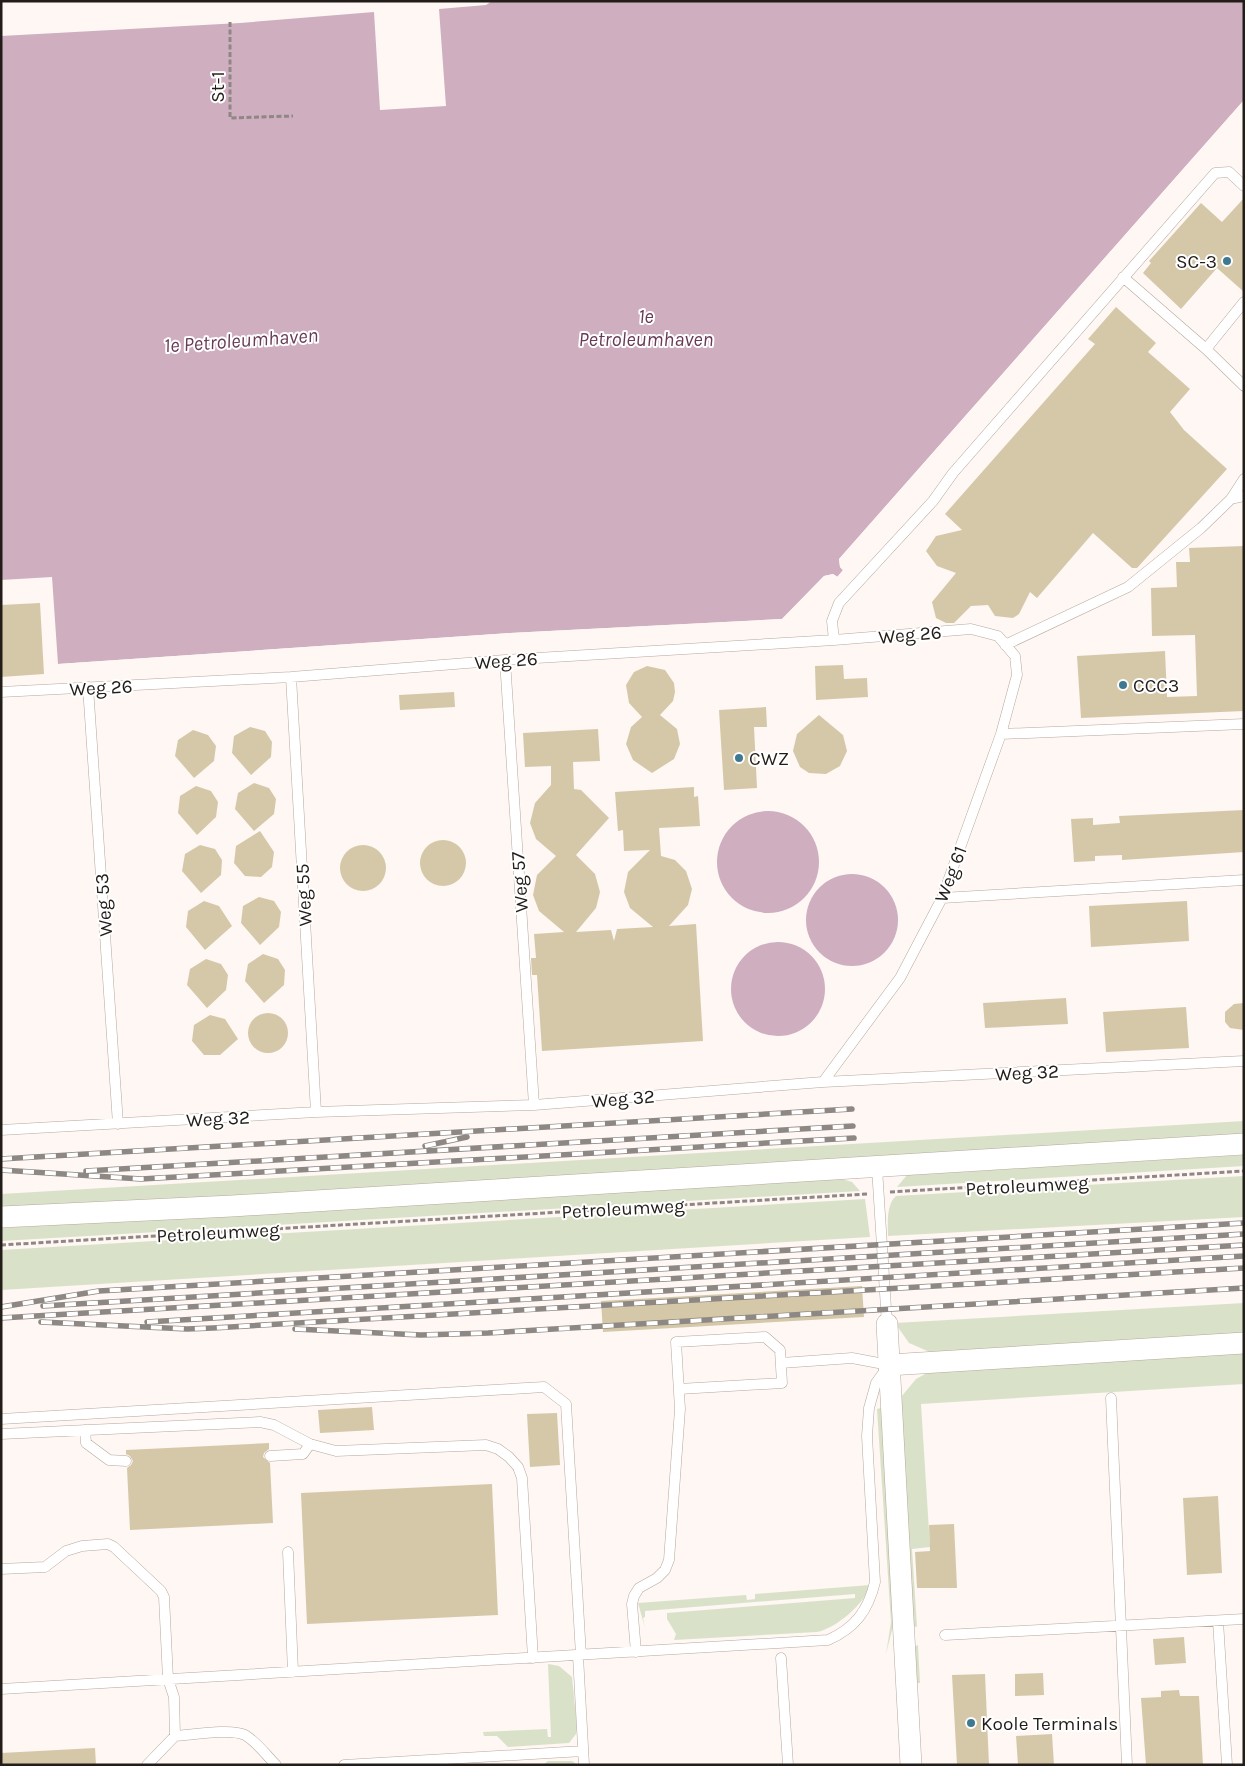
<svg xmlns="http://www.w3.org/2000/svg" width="1245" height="1766" font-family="Karla,sans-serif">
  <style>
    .green { fill: #d9e2c9 }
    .water { fill: #cfaec0 }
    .pier { fill: #fef7f3 }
    .building { fill: #d5c8a8 }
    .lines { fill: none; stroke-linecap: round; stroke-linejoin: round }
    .service-casing { stroke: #b7a79d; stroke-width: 11 }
    .minor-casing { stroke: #b7a79d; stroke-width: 22 }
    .path { stroke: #8e8783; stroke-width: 3; stroke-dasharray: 5 2.5; stroke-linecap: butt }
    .service { stroke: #fff; stroke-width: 10 }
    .minor { stroke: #fff; stroke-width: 21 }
    .rail-casing { stroke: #8e8884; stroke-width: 5.5 }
    .rail { stroke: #fff; stroke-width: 4; stroke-dasharray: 11; stroke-linecap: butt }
    .poi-dot { fill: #3e7991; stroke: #fff; stroke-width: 2 }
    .labels { text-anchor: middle; stroke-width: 4; stroke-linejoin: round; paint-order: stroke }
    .street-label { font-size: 19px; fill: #231d19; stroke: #fff }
    .poi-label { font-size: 19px; fill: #231d19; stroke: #fff; text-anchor: start }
    .water-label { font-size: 20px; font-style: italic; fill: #683a56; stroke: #fff }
  </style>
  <rect width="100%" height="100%" fill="#fef7f3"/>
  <path class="green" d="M1244,1121v15l-1243,75v-17z
    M1244,1155v11l-347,21 10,-12z
    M1244,1176v41l-356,19c0,-13 -2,-31 8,-40z
    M842,1179l10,3 8,9 -859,50v-13z
    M865,1199l5,38 -869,53v-40z
    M1244,1303v31l-312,19 -23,-10 -14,-20z
    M1244,1352v32l-323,20 9,143 -18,2 5,78 -4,-1 -12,-229 15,-18 11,-6z
    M881,1408l13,214 -8,32 5,-32 -14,-213z
    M870,1585c-4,18 -35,44 -53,47l-143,8 2,-6 -9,-15v-6l188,-15v-4l-210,17v6l-2,1 2,10 -7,-25 108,-8 1,5 8,-1v-5z
    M918,1645l2,38h-4l-2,-36z
    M548,1664l11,2 13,11 5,50 -1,7 -7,9 -61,4 -11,-11h-13l-1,-4 64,-3 1,8h3z
    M548,1761h24l6,4h-35z"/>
  <path class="water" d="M492,1h752v99l-405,459 1,8 3,3 -6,7 -4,-3 -9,2 -42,43 -272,14 -452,31 -6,-87 -51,3v-544l239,-13 134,-11 6,98 66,-4 -7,-97 47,-4z
    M717 862a51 51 0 1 1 102 0a51 51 0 1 1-102 0Z
    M806 920a46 46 0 1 1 92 0a46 46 0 1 1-92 0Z
    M731 989a47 47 0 1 1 94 0a47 47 0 1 1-94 0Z"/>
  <path class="pier" d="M1244,100v4l-402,456 4,11 -7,8 -7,-2 -6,2 -42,43 -274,13 -452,31v-2l452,-31 272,-14 42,-43 9,-2 5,3 5,-7 -3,-3 -1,-8z"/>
  <path class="building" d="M1244,198v94l-27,-24 -36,41 -38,-36 8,-10 -2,-2 52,-58 21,19z
    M1116,307l40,36 -8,9 42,37 -20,23 14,18 43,39 -90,99h-5l-39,-35 -56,65 -7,-6 -11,22 -6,4 -18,-2 -7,-11 -17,1 -17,17h-8l-10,-5 -4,-16 24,-29 -19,-7 -11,-15 10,-15 26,-6 -17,-16 150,-170 -7,-5z
    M1244,546v165l-163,7 -4,-62 88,-5 2,46 30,-1 -2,-61 -43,1 -1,-48 26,-1 -1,-25h14l-1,-14z
    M40,603l4,71 -43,3v-72z
    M843,665l1,14 23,-1 1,19 -52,3 -1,-34z
    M647,666l18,4 9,13 1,9 -2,9 -13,14 17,14 3,15 -6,15 -22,14 -19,-13 -7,-16 5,-17 11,-10 -13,-14 -3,-18 8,-13z
    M454,692l1,15 -55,3 -1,-15z
    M766,707l1,20h-13l3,61 -33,2 -5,-80z
    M819,715l24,20 4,16 -7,15 -14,8 -17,-1 -9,-6 -7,-16 4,-17z
    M250,727l15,4 7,11 -1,15 -20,18 -19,-22 2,-17z
    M598,729l2,32 -27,1 1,27 7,1 28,28 -33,37 19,19 5,18 -4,16 -20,24 35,-2 3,11 3,-12 36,-2 -23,-19 -6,-16 4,-20 22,-22 -26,1 -1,-21 -5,1 -3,-39 79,-5v10l4,-1 2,30 -41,2 2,28 14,4 11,11 6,18 -4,16 -19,21 27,-2 7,117 -161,10 -5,-76h-5l-1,-17h5l-2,-24 30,-2 -25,-21 -6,-16 4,-20 19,-19 -20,-17 -6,-16 5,-20 16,-18v-19l-26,1 -2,-34z
    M193,730l15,5 8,11 -2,15 -20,17 -19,-22 3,-16z
    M254,783l15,5 7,11 -2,15 -20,17 -19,-22 3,-16z
    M196,786l15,5 7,11 -2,15 -19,18 -19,-22 2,-17z
    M1244,810v42l-122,8v-5l-27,1v5l-21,1 -3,-43 22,-1v7l27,-2 -1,-7z
    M260,831l14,21 -2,15 -11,10 -16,-1 -11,-13 2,-17z
    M420 863a23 23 0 1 1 46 0a23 23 0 1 1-46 0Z
    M340 868a23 23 0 1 1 46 0a23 23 0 1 1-46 0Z
    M200,845l15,4 7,11 -1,15 -20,18 -19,-22 3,-17z
    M259,897l15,4 7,11 -2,15 -19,18 -19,-22 2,-17z
    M204,901l15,5 13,20 -27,24 -19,-23 2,-16z
    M1187,901l2,40 -98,6 -2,-41z
    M263,954l15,5 7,11 -1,15 -20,18 -19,-22 3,-17z
    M206,959l15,5 7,11 -2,15 -19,18 -20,-23 3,-16z
    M1066,998l2,26 -83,4 -2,-25z
    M1244,1003v27l-14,-2 -5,-6v-10l9,-8z
    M1186,1007l3,41 -83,4 -3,-40z
    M248 1033a20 20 0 1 1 40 0a20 20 0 1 1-40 0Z
    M210,1015l15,4 13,20 -18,16h-16l-12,-14 2,-16z
    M862,1286l2,31 -261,15 -2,-31z
    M372,1407l2,23 -54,3 -2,-23z
    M557,1413l3,52 -30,2 -3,-53z
    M269,1443v6l-5,4 -1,4 7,6 3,60 -143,7 -3,-62 4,-3 2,-4 -3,-5 -4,-2v-4z
    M492,1484l6,131 -191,9 -6,-131z
    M1218,1496l4,77 -35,2 -4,-77z
    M954,1524l3,64h-40l-2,-36 15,-1 -1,-26z
    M1184,1637l2,26 -31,2 -2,-26z
    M1043,1673l1,22 -29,1v-22z
    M985,1674l4,91h-32l-5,-90z
    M1179,1690l1,6h19l4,69h-57l-5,-67 20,-1v-6z
    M1052,1734l2,31h-36l-2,-29z
    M95,1748l1,17h-95v-12z"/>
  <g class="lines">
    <defs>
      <path id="service" d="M1123,277l83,72 38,-47
        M1206,349l38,37
        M1231,499l13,-3
        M834,640l-2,-19 7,-18 94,-102 20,-28 262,-300 14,-1 15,14
        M1005,645l123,-58 73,-59 30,-29 13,-20
        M505,660l29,445
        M291,677l25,435
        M88,687l30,437
        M1,692l290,-15 214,-17 329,-20 137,-11 27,7 17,20 2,19 -16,59 -59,164 -42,80 -77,104
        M1001,734l243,-10
        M942,898l302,-18
        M1,1130l315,-18 218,-7 289,-23 421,-21
        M877,1168l10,156
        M1111,1398l16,367
        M1,1419l543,-32 22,17 15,251
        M85,1430l1,13 23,17 17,1
        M1,1434l259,-12 14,3 36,19 26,7 150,-6 12,4 11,8 9,10 4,11 11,180
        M270,1456l33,-2 7,-10
        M288,1552l5,120
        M1,1569l44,-2 21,-16 16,-5 26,-2 6,3 47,44 3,6 4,82 6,18 1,39
        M1218,1621l9,144
        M945,1635l299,-16
        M636,1652l-4,-48 2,-8 5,-8 18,-10 8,-8 4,-10 11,-151 -4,-67 89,-5 15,13 2,33 -103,6
        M578,1656l6,109
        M781,1658l7,107
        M1,1689l827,-49c27,-12 40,-29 47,-58l-8,-146 2,-28 7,-25 13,-18 -37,-7 -71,5
        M147,1765l28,-29c17,-1 56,-8 70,-1 12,7 21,20 31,30
        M344,1765l239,-14"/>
      <path id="minor" d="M1,1217l231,-11 1012,-62
        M887,1324l24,441
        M889,1365l355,-22"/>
    </defs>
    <use href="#service" class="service-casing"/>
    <use href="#minor" class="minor-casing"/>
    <path class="path" d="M230,22v96l63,-2
      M890,1192l354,-21
      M1,1245l866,-51"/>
    <use href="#service" class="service"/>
    <use href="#minor" class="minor"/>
    <defs>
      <path id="rail" d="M425,1146l42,-9
        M1,1159l851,-50
        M1,1170l140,9 713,-41
        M86,1171l767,-45
        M43,1306l1201,-72
        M1,1307l98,-16 1145,-68
        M1,1318l1243,-73
        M41,1322l146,7 26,-1 1031,-60
        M147,1322l1097,-66
        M295,1329l126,6 67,-2 756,-45"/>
    </defs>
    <use href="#rail" class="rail-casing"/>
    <use href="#rail" class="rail"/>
  </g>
  <g class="poi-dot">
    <circle cx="1227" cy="261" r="5"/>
    <circle cx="1123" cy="685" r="5"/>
    <circle cx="739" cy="758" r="5"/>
    <circle cx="971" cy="1723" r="5"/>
  </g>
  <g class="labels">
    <g class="street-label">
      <text transform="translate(217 87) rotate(-90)" y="7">St-1</text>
      <text transform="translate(910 634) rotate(-5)" y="7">Weg 26</text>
      <text transform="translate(506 660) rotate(-4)" y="7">Weg 26</text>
      <text transform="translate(101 687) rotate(-3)" y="7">Weg 26</text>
      <text transform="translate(950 874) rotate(-69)" y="7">Weg 61</text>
      <text transform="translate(519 882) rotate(-94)" y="7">Weg 57</text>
      <text transform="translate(303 895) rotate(-93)" y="7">Weg 55</text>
      <text transform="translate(103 905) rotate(-94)" y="7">Weg 53</text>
      <text transform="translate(1027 1072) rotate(-3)" y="7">Weg 32</text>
      <text transform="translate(623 1098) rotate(-5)" y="7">Weg 32</text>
      <text transform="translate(218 1118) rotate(-3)" y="7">Weg 32</text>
      <text transform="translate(1027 1185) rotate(-3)" y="7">Petroleumweg</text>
      <text transform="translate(623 1208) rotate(-3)" y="7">Petroleumweg</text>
      <text transform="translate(218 1232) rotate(-3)" y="7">Petroleumweg</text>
    </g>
    <g class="poi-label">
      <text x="1217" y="268" text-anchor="end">SC-3</text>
      <text x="1133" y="692">CCC3</text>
      <text x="749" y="765">CWZ</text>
      <text x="981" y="1730">Koole Terminals</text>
    </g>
    <g class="water-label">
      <text x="646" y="323">1e<tspan x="646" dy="23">Petroleumhaven</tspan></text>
      <text transform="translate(241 340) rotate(-4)" y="7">1e Petroleumhaven</text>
    </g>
  </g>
  <rect width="1245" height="1766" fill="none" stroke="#231d19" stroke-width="5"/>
</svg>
